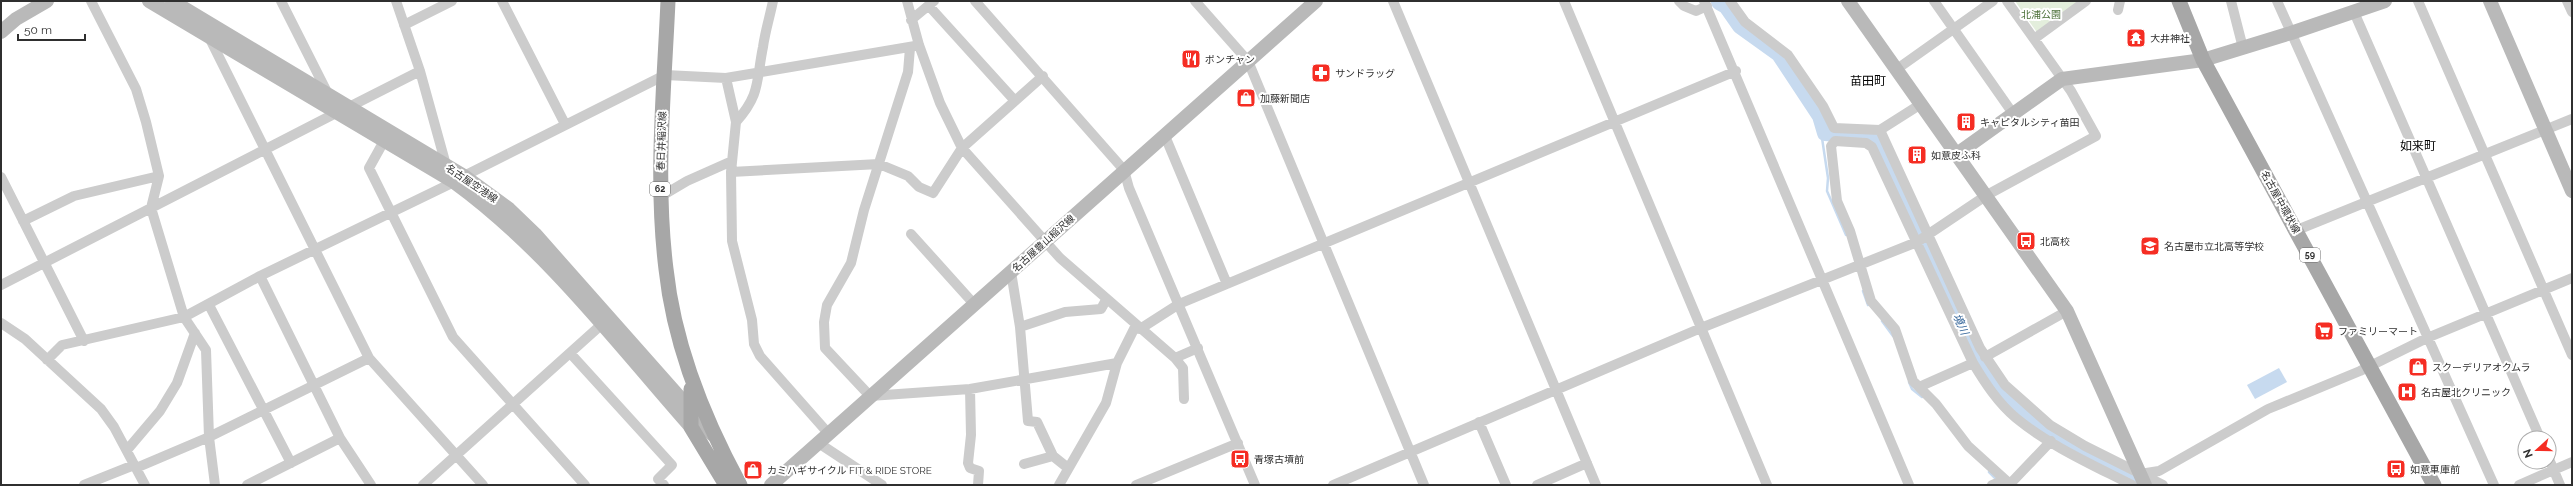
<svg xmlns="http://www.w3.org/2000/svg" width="2573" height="486" font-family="Raleway,'Noto Sans JP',sans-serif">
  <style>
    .green { fill: #e3eedc }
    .water { fill: #c7daef }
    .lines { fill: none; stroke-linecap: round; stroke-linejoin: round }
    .stream { stroke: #c7daef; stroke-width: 2.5 }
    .river { stroke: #c7daef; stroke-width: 16 }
    .street { stroke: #ccc; stroke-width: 10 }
    .secondary { stroke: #b9b9b9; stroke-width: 14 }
    .primary { stroke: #a7a7a7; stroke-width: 15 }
    .labels { text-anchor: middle; stroke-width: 4; stroke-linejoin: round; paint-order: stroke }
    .shield { fill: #fff; stroke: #6d6d6d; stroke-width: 1 }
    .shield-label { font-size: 9px; font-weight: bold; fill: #2f2f2f }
    .park-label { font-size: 10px; fill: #4b7038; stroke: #fff }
    .poi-label { font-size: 10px; fill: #2f2f2f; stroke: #fff; text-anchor: start }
    .street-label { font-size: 10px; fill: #2f2f2f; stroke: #fff }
    .water-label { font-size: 11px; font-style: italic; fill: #35669a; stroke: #fff }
    .quarter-label { font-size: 12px; fill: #000; stroke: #fff }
  </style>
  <rect width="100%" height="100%" fill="#fff"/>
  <path class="green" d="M2015,1h67l-41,30h-5z"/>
  <path class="water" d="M2279,368l8,14 -32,17 -8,-14z"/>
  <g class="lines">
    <path class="stream" d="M1825,133l-3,5 6,40 -1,13 19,44
      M1863,291l5,14
      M1882,321l11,15
      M1909,382l3,7 10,8
      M1989,472l6,6"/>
    <path class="river" d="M1719,2l7,4 14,20 39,28 41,62 5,17 49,4 101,218 23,33 38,36 112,61"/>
    <path class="street" d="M91,1l45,88 10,33 13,54 -8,32 33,109 22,33 3,87 6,48
      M281,1l47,93
      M396,1l24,70 26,94
      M502,1l63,123
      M907,1l12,44 21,58 22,45 98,110 115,100 8,10 1,31
      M975,1l149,169 5,18 126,297
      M1195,1l53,60 176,424
      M1393,1l203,484
      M1564,1l203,484
      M1679,1l5,5 12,5 11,-5
      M1704,1l205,484
      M1730,1l15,21 43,33 35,51 11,22 46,2 100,218 25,37 45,40 35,21 78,39
      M1934,1l80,114
      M2231,1l12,47
      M2277,1l217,484
      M2418,1l154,354
      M2567,1l5,11
      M929,6l86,95
      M2118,10l2,-9
      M2354,12l186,426
      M911,20l23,-19
      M404,25l48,-24
      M209,37l160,321 114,127
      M2034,39l52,-38
      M910,48l-2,24 -44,138 -13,53 -24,42 -3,17 1,26 45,48 100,-7 147,-26
      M1897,69l96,-68
      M726,78l189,-32
      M349,107l71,-36
      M736,122c25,-28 20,-41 27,-75 2,-15 7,-31 10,-46
      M1880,130l41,-26
      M1165,136l62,148
      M384,141l-15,27 84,169 132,148
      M731,172l148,-8 29,12 11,11 14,6 29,-45 81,-72
      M464,176l201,-101 61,3 10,44 -5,50 1,69 20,79 2,24 6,12 68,77
      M1,177l83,164
      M660,197l27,-16 45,-20
      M23,221l51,-25 85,-20
      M2297,230l275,-111
      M911,234l63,70
      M1011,272l9,55 8,94 9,1 16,34 15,12
      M260,276l80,162 31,47
      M1,285l335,-172
      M209,305l82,158
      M1,323l24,16 76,70 13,18 31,58
      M1020,327l45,-15 36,-3 5,-9
      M1140,329l39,-25 557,-233
      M570,353l102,112 -14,14 6,6
      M1985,357l82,-46
      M1175,358l23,-10
      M47,360l15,-15 122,-28 76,-41 194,-94
      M1919,387l54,-24
      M970,389l1,46 -3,28 2,5 9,3 -1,14
      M1479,422l27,63
      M817,442l65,43
      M127,450l33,-39 17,-28 18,-50
      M2549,459l11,26
      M1024,464l29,-8
      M136,468l73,-31 160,-79
      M2140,474l19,-3 109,-62 92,-38 67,-33 145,-60
      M2010,484l41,-43
      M84,485l50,-20
      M247,485l93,-47
      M423,485l178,-160
      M1059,485l47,-82 11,-40 19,-38
      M1136,485l102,-42
      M1333,485l368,-157 216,-86 70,-47 109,-59 -25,-45 -64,-90
      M1537,485l50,-22
      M1992,485l12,-5
      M2011,485l-43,-39 -32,-42 -23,-23 -18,-52 -24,-28 -21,-70 -13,-30 -6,-55 4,-5 31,2 6,4 101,216c12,20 25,40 43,55 34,28 77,47 116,67
      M2519,485l53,-23"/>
    <path class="secondary" d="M149,1l305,181c92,67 162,160 237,245
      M172,1l292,175 45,33 26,25 177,200
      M1848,1l219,310 78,174
      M2490,1l82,190
      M1,32l15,-13 31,-18
      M1957,154l105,-75 141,-19 88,-27 94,-32
      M771,485l545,-484"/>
    <path class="primary" d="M668,1c-4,90 -13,179 -2,268 8,75 38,150 74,216
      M2179,1l24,59 231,425
      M691,389v38l35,58"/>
  </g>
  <defs>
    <symbol id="temple-square" viewBox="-11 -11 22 22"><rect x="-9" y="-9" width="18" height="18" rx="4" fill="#f52d23" stroke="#fff"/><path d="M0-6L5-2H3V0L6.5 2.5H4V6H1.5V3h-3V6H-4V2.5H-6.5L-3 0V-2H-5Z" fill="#fff"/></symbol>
    <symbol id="restaurant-square" viewBox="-11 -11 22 22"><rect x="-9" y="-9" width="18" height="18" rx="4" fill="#f52d23" stroke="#fff"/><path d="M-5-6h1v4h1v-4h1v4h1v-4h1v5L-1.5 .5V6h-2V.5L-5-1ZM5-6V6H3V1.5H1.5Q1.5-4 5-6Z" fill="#fff"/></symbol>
    <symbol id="pharmacy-square" viewBox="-11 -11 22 22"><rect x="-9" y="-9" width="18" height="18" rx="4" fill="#f52d23" stroke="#fff"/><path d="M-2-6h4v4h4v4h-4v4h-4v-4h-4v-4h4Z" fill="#fff"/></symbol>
    <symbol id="shop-square" viewBox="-11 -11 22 22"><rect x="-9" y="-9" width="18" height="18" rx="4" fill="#f52d23" stroke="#fff"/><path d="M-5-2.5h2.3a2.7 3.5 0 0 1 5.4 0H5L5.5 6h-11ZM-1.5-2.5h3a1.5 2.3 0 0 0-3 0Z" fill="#fff"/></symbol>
    <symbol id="building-square" viewBox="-11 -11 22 22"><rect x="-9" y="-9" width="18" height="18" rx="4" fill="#f52d23" stroke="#fff"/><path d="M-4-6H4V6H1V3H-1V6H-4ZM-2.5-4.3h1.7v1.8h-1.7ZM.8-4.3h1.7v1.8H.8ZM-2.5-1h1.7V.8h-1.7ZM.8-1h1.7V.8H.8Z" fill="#fff"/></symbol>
    <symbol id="bus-square" viewBox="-11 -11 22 22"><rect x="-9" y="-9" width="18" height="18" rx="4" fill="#f52d23" stroke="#fff"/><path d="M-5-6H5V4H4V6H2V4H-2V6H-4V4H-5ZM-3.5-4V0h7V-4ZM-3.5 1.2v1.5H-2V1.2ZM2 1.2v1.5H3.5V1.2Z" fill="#fff"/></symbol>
    <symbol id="school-square" viewBox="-11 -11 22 22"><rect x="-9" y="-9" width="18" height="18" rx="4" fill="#f52d23" stroke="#fff"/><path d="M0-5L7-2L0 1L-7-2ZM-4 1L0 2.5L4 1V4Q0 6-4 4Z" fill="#fff"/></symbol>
    <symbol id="supermarket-square" viewBox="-11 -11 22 22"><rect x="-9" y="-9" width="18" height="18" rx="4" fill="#f52d23" stroke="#fff"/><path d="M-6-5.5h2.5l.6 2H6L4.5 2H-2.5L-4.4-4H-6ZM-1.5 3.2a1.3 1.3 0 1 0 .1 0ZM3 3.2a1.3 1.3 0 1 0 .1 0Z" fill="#fff"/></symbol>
    <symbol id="hospital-square" viewBox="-11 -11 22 22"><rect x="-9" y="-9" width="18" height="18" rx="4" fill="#f52d23" stroke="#fff"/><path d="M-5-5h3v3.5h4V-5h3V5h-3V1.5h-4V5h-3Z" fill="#fff"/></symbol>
  </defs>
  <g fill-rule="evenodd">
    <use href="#temple-square" x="2125" y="27" width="22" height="22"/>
    <use href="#restaurant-square" x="1180" y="48" width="22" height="22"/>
    <use href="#pharmacy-square" x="1310" y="62" width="22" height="22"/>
    <use href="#shop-square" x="1235" y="87" width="22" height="22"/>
    <use href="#building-square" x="1955" y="111" width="22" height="22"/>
    <use href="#building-square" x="1906" y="144" width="22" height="22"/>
    <use href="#bus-square" x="2015" y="230" width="22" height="22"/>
    <use href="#school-square" x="2139" y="235" width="22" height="22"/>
    <use href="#supermarket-square" x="2313" y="320" width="22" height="22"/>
    <use href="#shop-square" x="2407" y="356" width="22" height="22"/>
    <use href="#hospital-square" x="2396" y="381" width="22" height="22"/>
    <use href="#bus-square" x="1229" y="448" width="22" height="22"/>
    <use href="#bus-square" x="2385" y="458" width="22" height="22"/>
    <use href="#shop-square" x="742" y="459" width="22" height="22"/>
  </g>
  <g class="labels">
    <g class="shield">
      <rect x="650" y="182" width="20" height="14" rx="3"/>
      <rect x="2300" y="248" width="20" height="14" rx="3"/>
    </g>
    <g class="shield-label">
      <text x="660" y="192">62</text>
      <text x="2310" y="258">59</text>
    </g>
    <g class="park-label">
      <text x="2041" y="18">北浦公園</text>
    </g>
    <g class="poi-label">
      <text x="2150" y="42">大井神社</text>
      <text x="1205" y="63">ポンチャン</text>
      <text x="1335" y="77">サンドラッグ</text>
      <text x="1260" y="102">加藤新聞店</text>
      <text x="1980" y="126">キャピタルシティ苗田</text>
      <text x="1931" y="159">如意皮ふ科</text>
      <text x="2040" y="245">北高校</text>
      <text x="2164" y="250">名古屋市立北高等学校</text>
      <text x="2338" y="335">ファミリーマート</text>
      <text x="2432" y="371">スクーデリアオクムラ</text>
      <text x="2421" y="396">名古屋北クリニック</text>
      <text x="1254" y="463">青塚古墳前</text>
      <text x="2410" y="473">如意車庫前</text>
      <text x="767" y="474">カミハギサイクル FIT &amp; RIDE STORE</text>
    </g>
    <g class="street-label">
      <text transform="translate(661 141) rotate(-88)" y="4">春日井稲沢線</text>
      <text transform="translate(472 183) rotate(34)" y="4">名古屋空港線</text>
      <text transform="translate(2281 202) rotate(61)" y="4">名古屋中環状線</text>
      <text transform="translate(1043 243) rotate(-42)" y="4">名古屋豊山稲沢線</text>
    </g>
    <g class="water-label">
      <text transform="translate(1961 324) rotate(65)" y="4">境川</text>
    </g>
    <g class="quarter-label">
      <text x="1868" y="85">苗田町</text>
      <text x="2418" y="150">如来町</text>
    </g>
  </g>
  <rect width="2573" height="486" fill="none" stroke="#2f2f2f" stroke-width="4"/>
  <g transform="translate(2537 450) rotate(249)"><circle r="19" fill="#ffffff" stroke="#acacac"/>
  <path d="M0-3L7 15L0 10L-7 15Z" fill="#f52d23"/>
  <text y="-6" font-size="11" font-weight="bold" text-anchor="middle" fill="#2f2f2f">N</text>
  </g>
  <path d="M18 34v6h67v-6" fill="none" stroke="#2f2f2f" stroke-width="2"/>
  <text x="24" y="34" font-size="12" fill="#2f2f2f" stroke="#ffffff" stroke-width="3" paint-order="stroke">50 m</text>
</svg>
